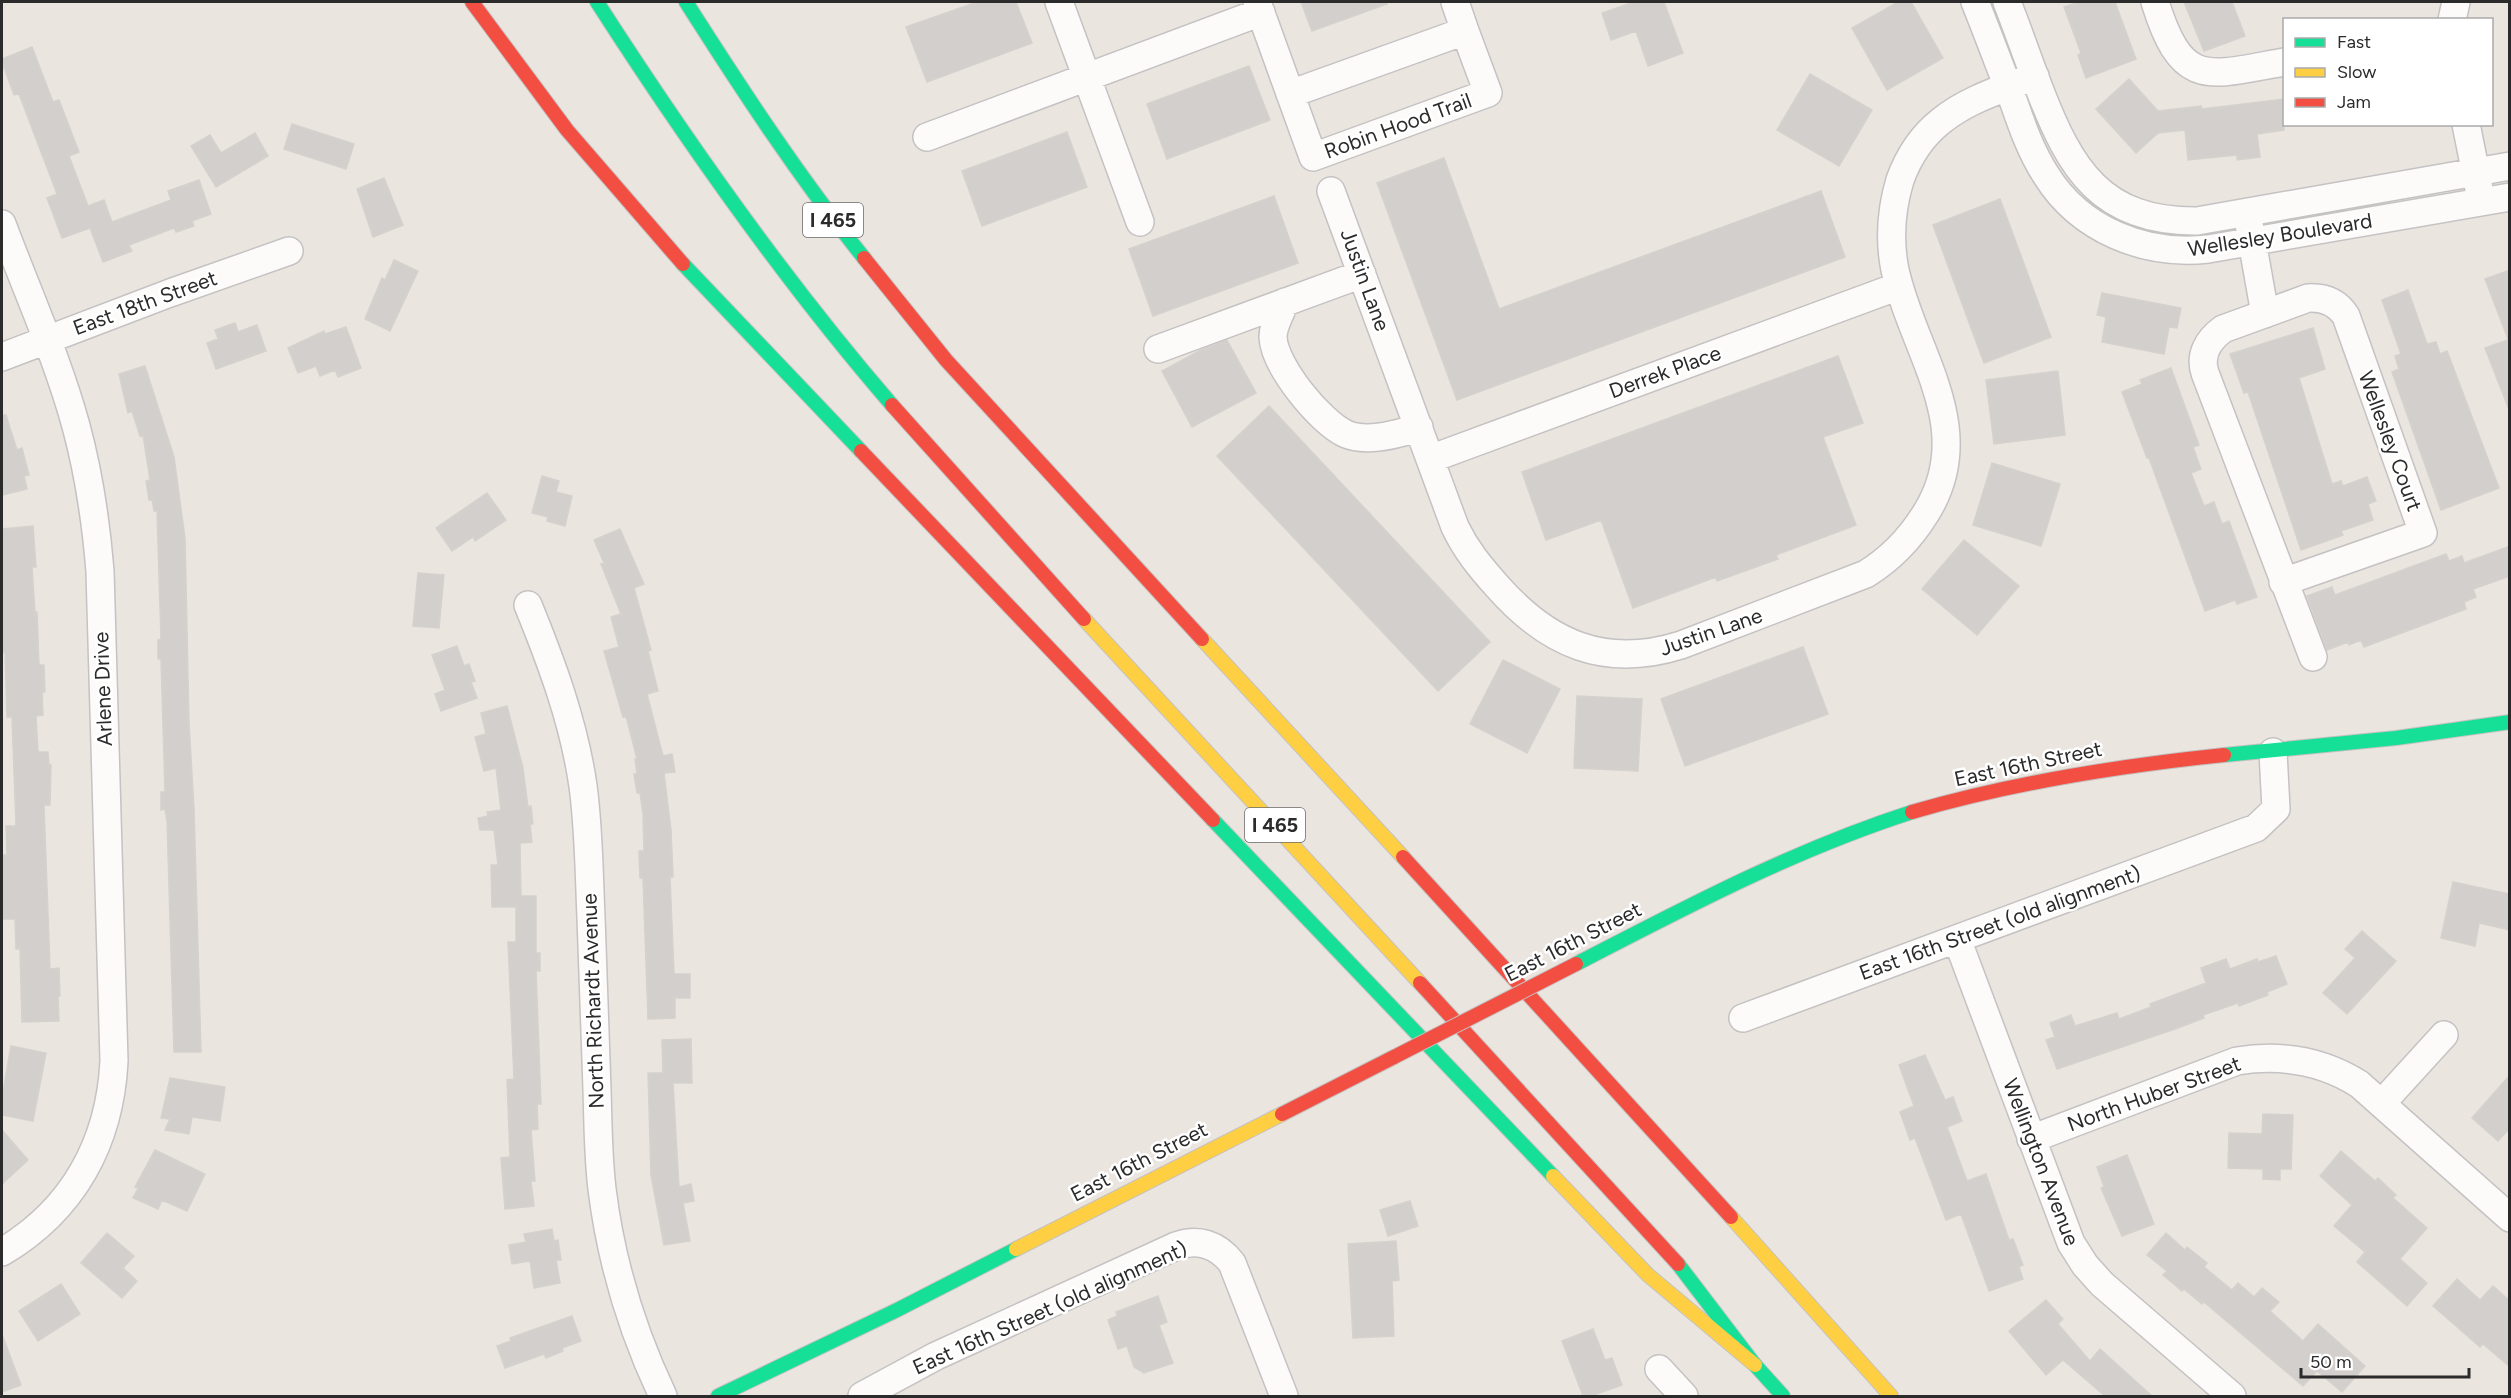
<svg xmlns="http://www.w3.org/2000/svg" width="2511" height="1398" font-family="Figtree,sans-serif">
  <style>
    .building { fill: #d3cfcc; stroke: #d5d1cc; stroke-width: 1.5 }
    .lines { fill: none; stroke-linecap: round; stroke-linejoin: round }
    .street-casing { stroke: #c4c2c2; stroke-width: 30 }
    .fast-casing { stroke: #c4c2c2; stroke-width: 16 }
    .slow-casing { stroke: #c4c2c2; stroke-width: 16 }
    .jam-casing { stroke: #c4c2c2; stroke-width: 16 }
    .street { stroke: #fcfbfa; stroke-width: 27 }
    .fast { stroke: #16e098; stroke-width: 14 }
    .slow { stroke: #ffcf43; stroke-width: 14 }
    .jam { stroke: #f24e42; stroke-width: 14 }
    .jam-bridge-casing { stroke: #c4c2c2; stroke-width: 16; stroke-linecap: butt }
    .jam-bridge { stroke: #f24e42; stroke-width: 14 }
    .labels { text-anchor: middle; stroke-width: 5; stroke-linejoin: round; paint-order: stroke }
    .shield { fill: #fff; stroke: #6b6b6b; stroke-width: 1.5 }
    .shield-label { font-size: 20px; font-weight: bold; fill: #2b2b2b }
    .street-label { font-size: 21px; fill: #2b2b2b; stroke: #fff }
  </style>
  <rect width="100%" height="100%" fill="#ebe5e0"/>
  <path class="building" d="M977,2h39l16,41 -105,39 -21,-55z
    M1301,2h86v2l-75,27z
    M1634,2h30l19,51 -35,13 -12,-35 -25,9 -9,-27z
    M1898,2h13l32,56 -56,32 -35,-62z
    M2079,2h36l21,57 -50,19 -8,-23 3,-2 -17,-46z
    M2184,2h48l13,34 -41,15z
    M32,47l21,55 6,-2 20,52 -10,4 19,50 16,-6 8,22 59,-22 -3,-9 31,-11 12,34 -19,7 2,5 -18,6 -2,-4 -45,17 3,6 -29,11 -13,-34 -28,10 -15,-40 10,-4 -38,-100 -5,1 -12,-33v-3z
    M1249,66l21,54 -103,39 -20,-55z
    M1810,74l62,36 -33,56 -62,-36z
    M2129,79l29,32 43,-5 1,3 82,-10v31l-27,4 3,23 -23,3v-5l-49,5 -3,-30 -27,3 -22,20 -40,-44z
    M292,124l62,20 -8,25 -62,-20z
    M1067,132l20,55 -105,39 -20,-55z
    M255,133l13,23 -52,31 -25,-41 19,-11 11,18z
    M1444,158l55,151 322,-118 24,66 -388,143 -80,-217z
    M384,178l19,47 -30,12 -16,-48z
    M1274,196l24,67 -145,53 -24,-67z
    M2000,199l51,138 -67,26 -51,-138z
    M394,260l24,11 -28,60 -25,-12 17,-41 3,2z
    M2510,270v69h-2l-23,-60z
    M2408,290l19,54 9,-2 4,12 7,-3 52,137 -58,22 -49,-138 7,-3 -4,-13 6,-2 -19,-54z
    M2102,293l79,15 -4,20 -8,-1 -5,27 -62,-12 4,-25 -9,-2z
    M235,323l3,9 19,-7 9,26 -50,18 -9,-26 11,-4 -3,-9z
    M346,327l15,41 -23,9 -3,-7 -15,6 -4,-10 -18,7 -10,-25 36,-17 1,3z
    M2313,328l12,41 -26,9 33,106 9,-3 2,5 24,-9 9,24 -8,3 5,16 -32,11 2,4 -42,15 -53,-158 -4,1 -14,-39z
    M2510,339v68h-2l-23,-59z
    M1227,340l29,53 -64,34 -30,-56 37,-20z
    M1838,356l25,67 -40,14 33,88 -80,30 2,4 -39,14 -22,8 -1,-4 -83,31 -32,-88 -55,20 -24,-68z
    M145,366l29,91 11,81 4,185 5,86 7,243h-27l-7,-231 -2,-12 -4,1v-18h4l-4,-133h-3v-19l3,-1 -4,-128h-3l-2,-12 -3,1 -3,-19 4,-1 -7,-45 -3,1 -8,-25 -4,2 -9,-39z
    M2171,368l28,77 -6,2 8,22 -10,4 13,33 10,-4 8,22 7,-3 28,76 -20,7 -2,-4 -30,11 -56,-153h-2l-25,-66 20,-8 -2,-4z
    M2058,371l7,64 -71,9 -8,-64z
    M1269,406l221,236 -52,49 -221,-235z
    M2,415h4l11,35 5,-2 7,27 -5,1 3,13 -25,6z
    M1992,463l68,21 -19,62 -68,-21z
    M542,476l17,5 -3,11 16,4 -7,30 -18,-5 1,-4 -16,-4z
    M487,493l19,27 -31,21 -2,-4 -21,14 -16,-23z
    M33,526l3,41h-4l3,46 2,-1 2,53h5l1,27h-3l1,23 -7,1 2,36h10l1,13h2l-1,40h-6l6,164 9,-1 1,28h-2l1,25 -37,1 -2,-73h-4l-1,-30h-13v-64h5l-1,-29h10l-4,-109h-5l-2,-65h-3v-123z
    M620,529l24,55 -10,4 17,62 -3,1 10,40 -11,3 16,62 9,-2 3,18 -11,1 7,57 2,47h-3l4,97h16v24h-15v20l-27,1 -5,-141h-3l-1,-27h5l-1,-37 -3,-21h-3l-3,-19h3l-2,-15h2l-11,-43 -3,1 -19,-66 15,-4 -8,-30 10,-3 -20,-50 3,-1 -10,-23z
    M1964,540l55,46 -42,49 -55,-46z
    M2510,546v30l-37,13 3,8 -12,5 2,7 -102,38 -3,-7 -12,5 -1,-3 -21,8 -20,-54 25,-9 3,8 111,-41 3,7 13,-5 2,7z
    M418,573l26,2 -5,53 -26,-2z
    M457,646l7,20 5,-2 6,17 -4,1 6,16 -36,13 -6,-17 10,-4 -13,-35z
    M1803,647l25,67 -143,52 -24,-67z
    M1503,660l57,29 -33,64 -57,-29z
    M1577,696l65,3 -4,72 -64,-3z
    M507,706l16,62 5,39 3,-1 2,18h-3l2,18 -12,1 1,53h15v57h4v18h-4l5,133h-4l1,25 -7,1 4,51h-4l3,25 -29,3 -4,-51 9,-1 -3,-77 7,-1 -6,-137h8v-35h-24l-1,-42h7l-4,-35h-14l-2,-12 10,-2 -1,-4 14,-2 -5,-42 -12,3 -9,-34 11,-3 -5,-21z
    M2453,882l57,12v36l-31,-7 -4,23 -34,-8z
    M2362,931l34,30 -49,53 -24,-21 32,-35 -10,-9z
    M2276,956l11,28 -20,8 1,3 -29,11 -1,-3 -35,12 1,3 -29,11 -118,40 -11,-29 9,-3 -5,-14 21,-8 4,11 42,-13 2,6 32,-12 -1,-3 56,-21 -5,-15 25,-9 4,10 27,-10 1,3z
    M691,1039l1,44h-19l6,104 12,-3 3,17 -11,2 7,38 -26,4 -13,-70 -3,-102h15l-1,-33z
    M11,1046l35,7 -13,68 -31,-6v-18z
    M1925,1055l20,45 8,-3 9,24 -15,6 20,54 19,-7 23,66 4,-1 10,26 -4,2 4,12 -34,12 -28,-77 -15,6 -31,-82 -5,2 -10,-28 14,-6 -15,-41z
    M2510,1075v53l-12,13 -26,-23z
    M170,1078l55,9 -5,34 -28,-4 -3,17 -24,-4 5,-11 -9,-1z
    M2263,1114l30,1 -2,54h-11v11l-17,-1v-10l-35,-1 1,-35 33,1z
    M2,1130l26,30 -26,24z
    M155,1150l50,24 -18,37 -25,-11 -4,9 -25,-11 5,-10 -3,-1z
    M2341,1151l34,30 3,-3 18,17 -3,3 34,30 -27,31 27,24 -20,23 -50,-44 8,-10 -31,-26 18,-21 -32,-29z
    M2127,1155l27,69 -32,12 -21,-48 3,-1 -7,-20z
    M1410,1201l8,25 -30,10 -8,-26z
    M552,1229l2,12 4,-1 3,20h-5l4,23 -26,5 -4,-27 -18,3 -3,-19 17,-3 -2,-8z
    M107,1233l27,23 -11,12 14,13 -15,17 -41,-35z
    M2166,1233l19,17 2,-3 20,16 -3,4 28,23 6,-7 16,14 8,-9 17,14 -9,9 33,30 15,-17 47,42 -23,26 -25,-21 -14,15 -99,-84 -2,2 -18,-15 -2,2 -19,-16 4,-4 -20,-16z
    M1396,1241l3,39 -7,1 2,55 -41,2 -5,-94z
    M2457,1279l23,21 13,-14 17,15v66l-27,-23 -3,3 -47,-41z
    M61,1284l19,30 -42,27 -19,-30z
    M1158,1296l9,26 -8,3 14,38 -29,10 -10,-6 -7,-21 -9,3 -10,-29 9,-4 -1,-4z
    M2046,1300l17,19 -5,5 32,37 10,-12 52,47h-47l-42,-36 -17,15 -37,-44z
    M572,1316l9,25 -19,7 1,3 -17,7 -2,-4 -39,14 -8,-22 14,-5 -1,-3z
    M1593,1329l12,31 7,-2 10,27 -31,11h-8l-21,-55z
    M3,1337l18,48 -19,7v-54z"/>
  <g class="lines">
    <defs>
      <path id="street" d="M1059,2l81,220
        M1257,2l56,155 175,-64 -23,-62
        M1975,2c13,32 25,65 38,98 9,26 18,52 33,75 34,55 99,81 162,74l302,-52
        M2007,2c11,28 21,57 32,86 31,81 62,134 158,133l313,-55
        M2155,2c27,87 52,74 129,60
        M2452,20l4,-18
        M1290,94l175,-63 -10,-29
        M2466,124l13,65
        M927,137l334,-125
        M1331,191l124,336c11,23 25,40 42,59 51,58 108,83 184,59l185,-71c26,-16 44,-35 60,-61 53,-85 -13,-160 -31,-243 -6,-30 -4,-60 5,-90 8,-22 22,-44 41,-59 27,-22 62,-32 94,-45
        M2,224c25,67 55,133 74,202 13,48 20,96 24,145l14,490c-4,82 -41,149 -112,191
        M2249,224l16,90
        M1285,302c-4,11 -12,23 -12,35 1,29 48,86 73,97 21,9 53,0 73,-7
        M1158,349l204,-75
        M2,357l168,-64 119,-42
        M1430,459l469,-173
        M2283,582l140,-49 -77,-217c-9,-14 -22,-19 -38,-18l-85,31c-15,11 -24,26 -18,44l108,284
        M528,605c24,59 46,118 55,181 6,44 6,88 8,131 2,58 4,115 6,172 1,34 1,67 5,100 9,72 30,142 61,207
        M1957,939l114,304 14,22 17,19 130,112
        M1743,1018l513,-190 20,-19 -3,-57
        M2382,1103l62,-68
        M2031,1139l206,-78c44,-7 84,-1 122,23l151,134
        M1659,1369l25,27
        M862,1396l74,-40 240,-110c22,-8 41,-2 56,17l52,133"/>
      <path id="fast" d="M597,2c90,140 186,277 295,403
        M686,2c56,88 113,175 178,256
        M683,264l178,187
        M2224,755l172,-17 114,-16
        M1213,820l340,356
        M1576,964c110,-57 218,-114 336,-152
        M1678,1264l77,101 28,31
        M718,1396l179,-86 119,-61"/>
      <path id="slow" d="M1084,619l336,364
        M1202,639l201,218
        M1553,1176l95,99 107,90
        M1731,1217l160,179
        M1016,1249l266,-135"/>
      <path id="jam" d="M472,2l95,128 116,134
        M864,258l82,102 256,279
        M892,405l192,214
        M861,451l352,369
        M1912,812c102,-30 206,-46 312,-57
        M1403,857l328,360
        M1420,983l258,281
        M1282,1114l112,-57"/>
    </defs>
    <use href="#street" class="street-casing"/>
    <use href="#fast" class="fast-casing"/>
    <use href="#slow" class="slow-casing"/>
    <use href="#jam" class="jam-casing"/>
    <use href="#street" class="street"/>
    <use href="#fast" class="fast"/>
    <use href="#slow" class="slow"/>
    <use href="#jam" class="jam"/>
    <defs>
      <path id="jam-bridge" d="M1394,1057l182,-93"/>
    </defs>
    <use href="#jam-bridge" class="jam-bridge-casing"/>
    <use href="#jam-bridge" class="jam-bridge"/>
  </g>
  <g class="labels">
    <g class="shield">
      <rect x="803" y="203" width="60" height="34" rx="4.5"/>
      <rect x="1245" y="808" width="60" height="34" rx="4.5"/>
    </g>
    <g class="shield-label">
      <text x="833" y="227">I 465</text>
      <text x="1275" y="832">I 465</text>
    </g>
    <g class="street-label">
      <text transform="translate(1398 126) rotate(-20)" y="7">Robin Hood Trail</text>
      <text transform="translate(2280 235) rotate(-9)" y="7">Wellesley Boulevard</text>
      <text transform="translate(1365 280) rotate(70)" y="7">Justin Lane</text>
      <text transform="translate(145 303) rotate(-20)" y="7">East 18th Street</text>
      <text transform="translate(1665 372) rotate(-20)" y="7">Derrek Place</text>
      <text transform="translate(2390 441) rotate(70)" y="7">Wellesley Court</text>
      <text transform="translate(1711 632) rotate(-19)" y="7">Justin Lane</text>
      <text transform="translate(103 689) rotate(-92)" y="7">Arlene Drive</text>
      <text transform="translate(2028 764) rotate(-12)" y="7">East 16th Street</text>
      <text transform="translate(2000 923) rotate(-20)" y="7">East 16th Street (old alignment)</text>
      <text transform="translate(1573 942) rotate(-27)" y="7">East 16th Street</text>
      <text transform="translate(593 1001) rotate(-92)" y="7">North Richardt Avenue</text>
      <text transform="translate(2154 1094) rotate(-20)" y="7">North Huber Street</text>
      <text transform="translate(1139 1162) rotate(-27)" y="7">East 16th Street</text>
      <text transform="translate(2041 1162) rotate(69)" y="7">Wellington Avenue</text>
      <text transform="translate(1050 1308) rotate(-24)" y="7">East 16th Street (old alignment)</text>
    </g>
  </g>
  <rect width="2511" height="1398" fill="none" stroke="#2b2b2b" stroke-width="6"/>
  <rect x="2283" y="18" width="210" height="108" fill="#ffffff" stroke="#aaaaaa" stroke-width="1.5"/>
  <rect x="2295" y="38" width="30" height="9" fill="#16e098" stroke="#aaaaaa" stroke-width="1.5"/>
  <text x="2337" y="48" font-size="18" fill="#2b2b2b">Fast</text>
  <rect x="2295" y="68" width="30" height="9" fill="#ffcf43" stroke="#aaaaaa" stroke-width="1.5"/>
  <text x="2337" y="78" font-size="18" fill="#2b2b2b">Slow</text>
  <rect x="2295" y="98" width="30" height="9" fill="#f24e42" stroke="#aaaaaa" stroke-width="1.5"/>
  <text x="2337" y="108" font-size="18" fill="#2b2b2b">Jam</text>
  <path d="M2301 1368v9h168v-9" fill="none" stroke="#2b2b2b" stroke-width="3"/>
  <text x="2310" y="1368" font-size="18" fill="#2b2b2b" stroke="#ffffff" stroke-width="4.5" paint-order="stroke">50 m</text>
</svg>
